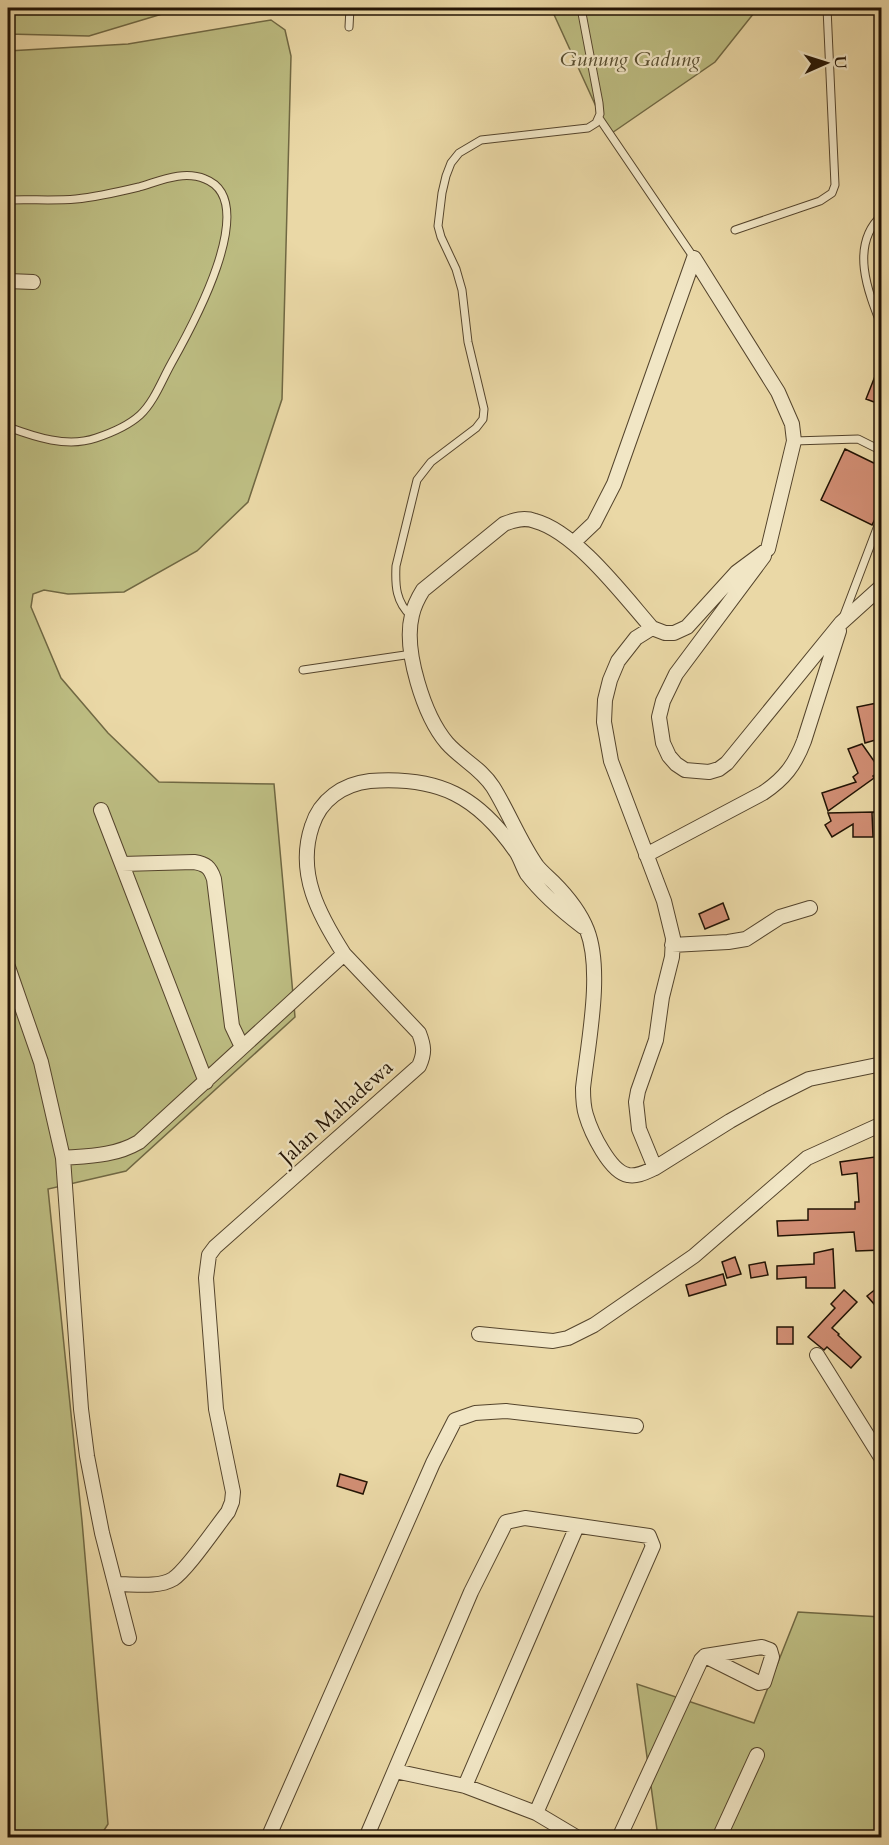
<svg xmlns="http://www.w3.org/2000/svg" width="889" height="1845" font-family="Cardo,serif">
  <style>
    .green { fill: #bdbd82; stroke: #706843; stroke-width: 1.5 }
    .building { fill: #d18e74; stroke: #221304; stroke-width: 1.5 }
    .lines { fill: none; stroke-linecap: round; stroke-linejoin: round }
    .service-casing { stroke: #54442c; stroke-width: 9 }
    .minor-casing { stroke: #54442c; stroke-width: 16 }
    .service { stroke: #f1e6c5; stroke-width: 7 }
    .minor { stroke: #f1e6c5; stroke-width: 14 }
    .labels { text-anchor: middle; stroke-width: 4.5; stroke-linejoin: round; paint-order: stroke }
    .park-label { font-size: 21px; font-style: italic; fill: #584e30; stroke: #f1e6c5 }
    .street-label { font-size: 21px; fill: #221304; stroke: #f1e6c5 }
  </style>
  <rect width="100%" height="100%" fill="#ead8a6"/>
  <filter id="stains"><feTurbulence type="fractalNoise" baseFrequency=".00333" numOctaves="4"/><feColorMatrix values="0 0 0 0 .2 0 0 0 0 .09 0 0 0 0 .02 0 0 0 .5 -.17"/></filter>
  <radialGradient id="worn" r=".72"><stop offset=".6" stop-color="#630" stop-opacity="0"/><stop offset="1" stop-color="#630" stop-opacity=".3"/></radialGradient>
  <path class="green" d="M8,8h174l-93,28 -81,-2z
    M551,8h207l-43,54 -106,73z
    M271,20l14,10 6,26 -9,343 -34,103 -51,49 -73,41 -56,2 -24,-4 -11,4 -2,13 30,71 47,55 51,49 115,2 21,233 -169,154 -78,18 34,332 26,303 -7,11 -10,2h-83v-1786l120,-7z
    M798,1612l83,5v220h-223l-21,-153 117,39z"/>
  <path class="building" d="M881,361h1v44l-16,-6z
    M845,449l37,18v38l-10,20 -51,-25z
    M882,702v19h-7l4,18 -14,4 -8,-36z
    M862,744l19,27 -8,5 1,2 -46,33 -6,-18 34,-11 -3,-5 5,-4 -10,-24z
    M874,812l-2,1 1,24h-20v-13l-21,13 -7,-12 6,-4 -3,-8z
    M723,903l6,16 -24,10 -6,-15z
    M882,1156v94l-26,1 -2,-19 -76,4 -1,-15 31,-1v-11h47v-7h4l-2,-29 -15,2 -2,-13z
    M833,1249l2,39h-29v-11l-29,2v-13l37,-2v-11z
    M735,1257l6,17 -14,4 -5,-16z
    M765,1262l3,13 -17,3 -2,-13z
    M723,1274l3,11 -37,11 -3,-11z
    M882,1284v29l-15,-17z
    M844,1290l13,12 -25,26 7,6 -1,1 23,22 -10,11 -24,-21 -3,3 -16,-13 27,-29 -4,-4z
    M777,1327h16v17h-16z
    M340,1474l27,8 -4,12 -26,-8z"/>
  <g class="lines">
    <defs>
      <path id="service" d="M349,27l1,-19
        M599,118l95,140
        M8,200c22,-1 45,1 68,-1 21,-2 42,-7 63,-12 21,-6 44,-17 66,-8 58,22 -16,153 -34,185 -9,16 -17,38 -31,51 -11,10 -29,18 -44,23 -29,10 -61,-1 -88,-11
        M882,215c-33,30 -14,77 0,112
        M735,230l85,-29 12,-8 3,-8 -8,-177
        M794,441l64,-2 24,12
        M844,615l38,-100
        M411,616c-15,-14 -16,-30 -15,-50l21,-86 14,-18 45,-34 7,-9 1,-10 -16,-67 -6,-52 -6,-21 -15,-32 -3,-11 4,-33 4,-17 5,-13 8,-10 22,-13 107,-12 8,-5 4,-9 -1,-11 -18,-95
        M303,670l109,-16"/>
      <path id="minor" d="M694,258l84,134 14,32 2,17 -26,108 -31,23 -50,55 -13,6h-9l-13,-5c-28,-32 -76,-96 -117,-107 -11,-4 -21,-1 -31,3l-81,66c-5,8 -9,16 -11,25 -9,35 12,101 35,128 14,16 34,25 46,44 15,24 28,57 44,79 5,6 11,11 16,16 14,14 27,30 34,48 16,41 1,113 -4,158 0,9 0,18 3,27 5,17 24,57 42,60 9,2 18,-3 27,-7l75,-47 39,-22 40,-20 73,-15
        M8,281l25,1
        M574,542l20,-19 20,-39 80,-226
        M764,556l-88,118 -13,27 -4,16 4,26 6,13 7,8 9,6 24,2 10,-3 8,-6 114,-140 41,-37
        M652,628l-16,10 -18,23 -8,19 -5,20 -1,22 7,39 53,140 9,37 -1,19 -10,40 -6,43 -18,51 -2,11 3,27 16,39
        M101,810l105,272
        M646,855l117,-62c21,-14 32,-28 41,-52l35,-110
        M122,864l72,-2c12,2 16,5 20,17l18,147 10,21
        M672,945l56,-3 18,-3 34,-22 30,-9
        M344,954c-25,-39 -48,-81 -32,-128 8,-26 31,-42 58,-45 69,-5 108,15 147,72 4,7 6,14 10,21 16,21 35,37 56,53
        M8,967l33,95 22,96 18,251 6,47 15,77 27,105
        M63,1158c27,-2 52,-2 76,-16l205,-188 75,79c5,13 6,20 0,33l-204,181 -6,8 -3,23 10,131 17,83 -1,10 -4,10c-12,15 -41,58 -55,67 -15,9 -39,5 -56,5
        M479,1334l74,7 15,-3 26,-13 100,-69 113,-98 75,-34
        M817,1355l65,104
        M395,1771l70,15 71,27 42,25
        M465,1786l112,-260
        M268,1838l165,-375 22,-43 20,-7 31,-2 130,15
        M366,1838l105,-246 35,-70 19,-4 124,18 4,10 -117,267
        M619,1838l82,-178 4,-4 57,-9 8,3 2,7 -8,25 -5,1 -54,-27
        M719,1838l38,-83"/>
    </defs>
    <use href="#service" class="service-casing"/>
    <use href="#minor" class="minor-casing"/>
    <use href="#service" class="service"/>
    <use href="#minor" class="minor"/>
  </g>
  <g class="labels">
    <g class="park-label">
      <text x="630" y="66">Gunung Gadung</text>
    </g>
    <g class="street-label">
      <text transform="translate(336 1112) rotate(-42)" y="7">Jalan Mahadewa</text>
    </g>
  </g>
  <rect width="889" height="1845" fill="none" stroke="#ead8a6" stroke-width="30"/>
  <rect x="9" y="9" width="871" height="1827" fill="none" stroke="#221304" stroke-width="3"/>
  <rect x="15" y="15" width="859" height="1815" fill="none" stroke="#221304" stroke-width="1.5"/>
  <g transform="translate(826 63) rotate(87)" stroke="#f1e6c5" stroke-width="4.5" paint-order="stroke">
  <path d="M0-4.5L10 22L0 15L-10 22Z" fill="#221304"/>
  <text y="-9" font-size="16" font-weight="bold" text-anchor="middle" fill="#221304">U</text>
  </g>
  <rect width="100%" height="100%" filter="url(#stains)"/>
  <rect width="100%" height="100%" fill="url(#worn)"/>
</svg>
